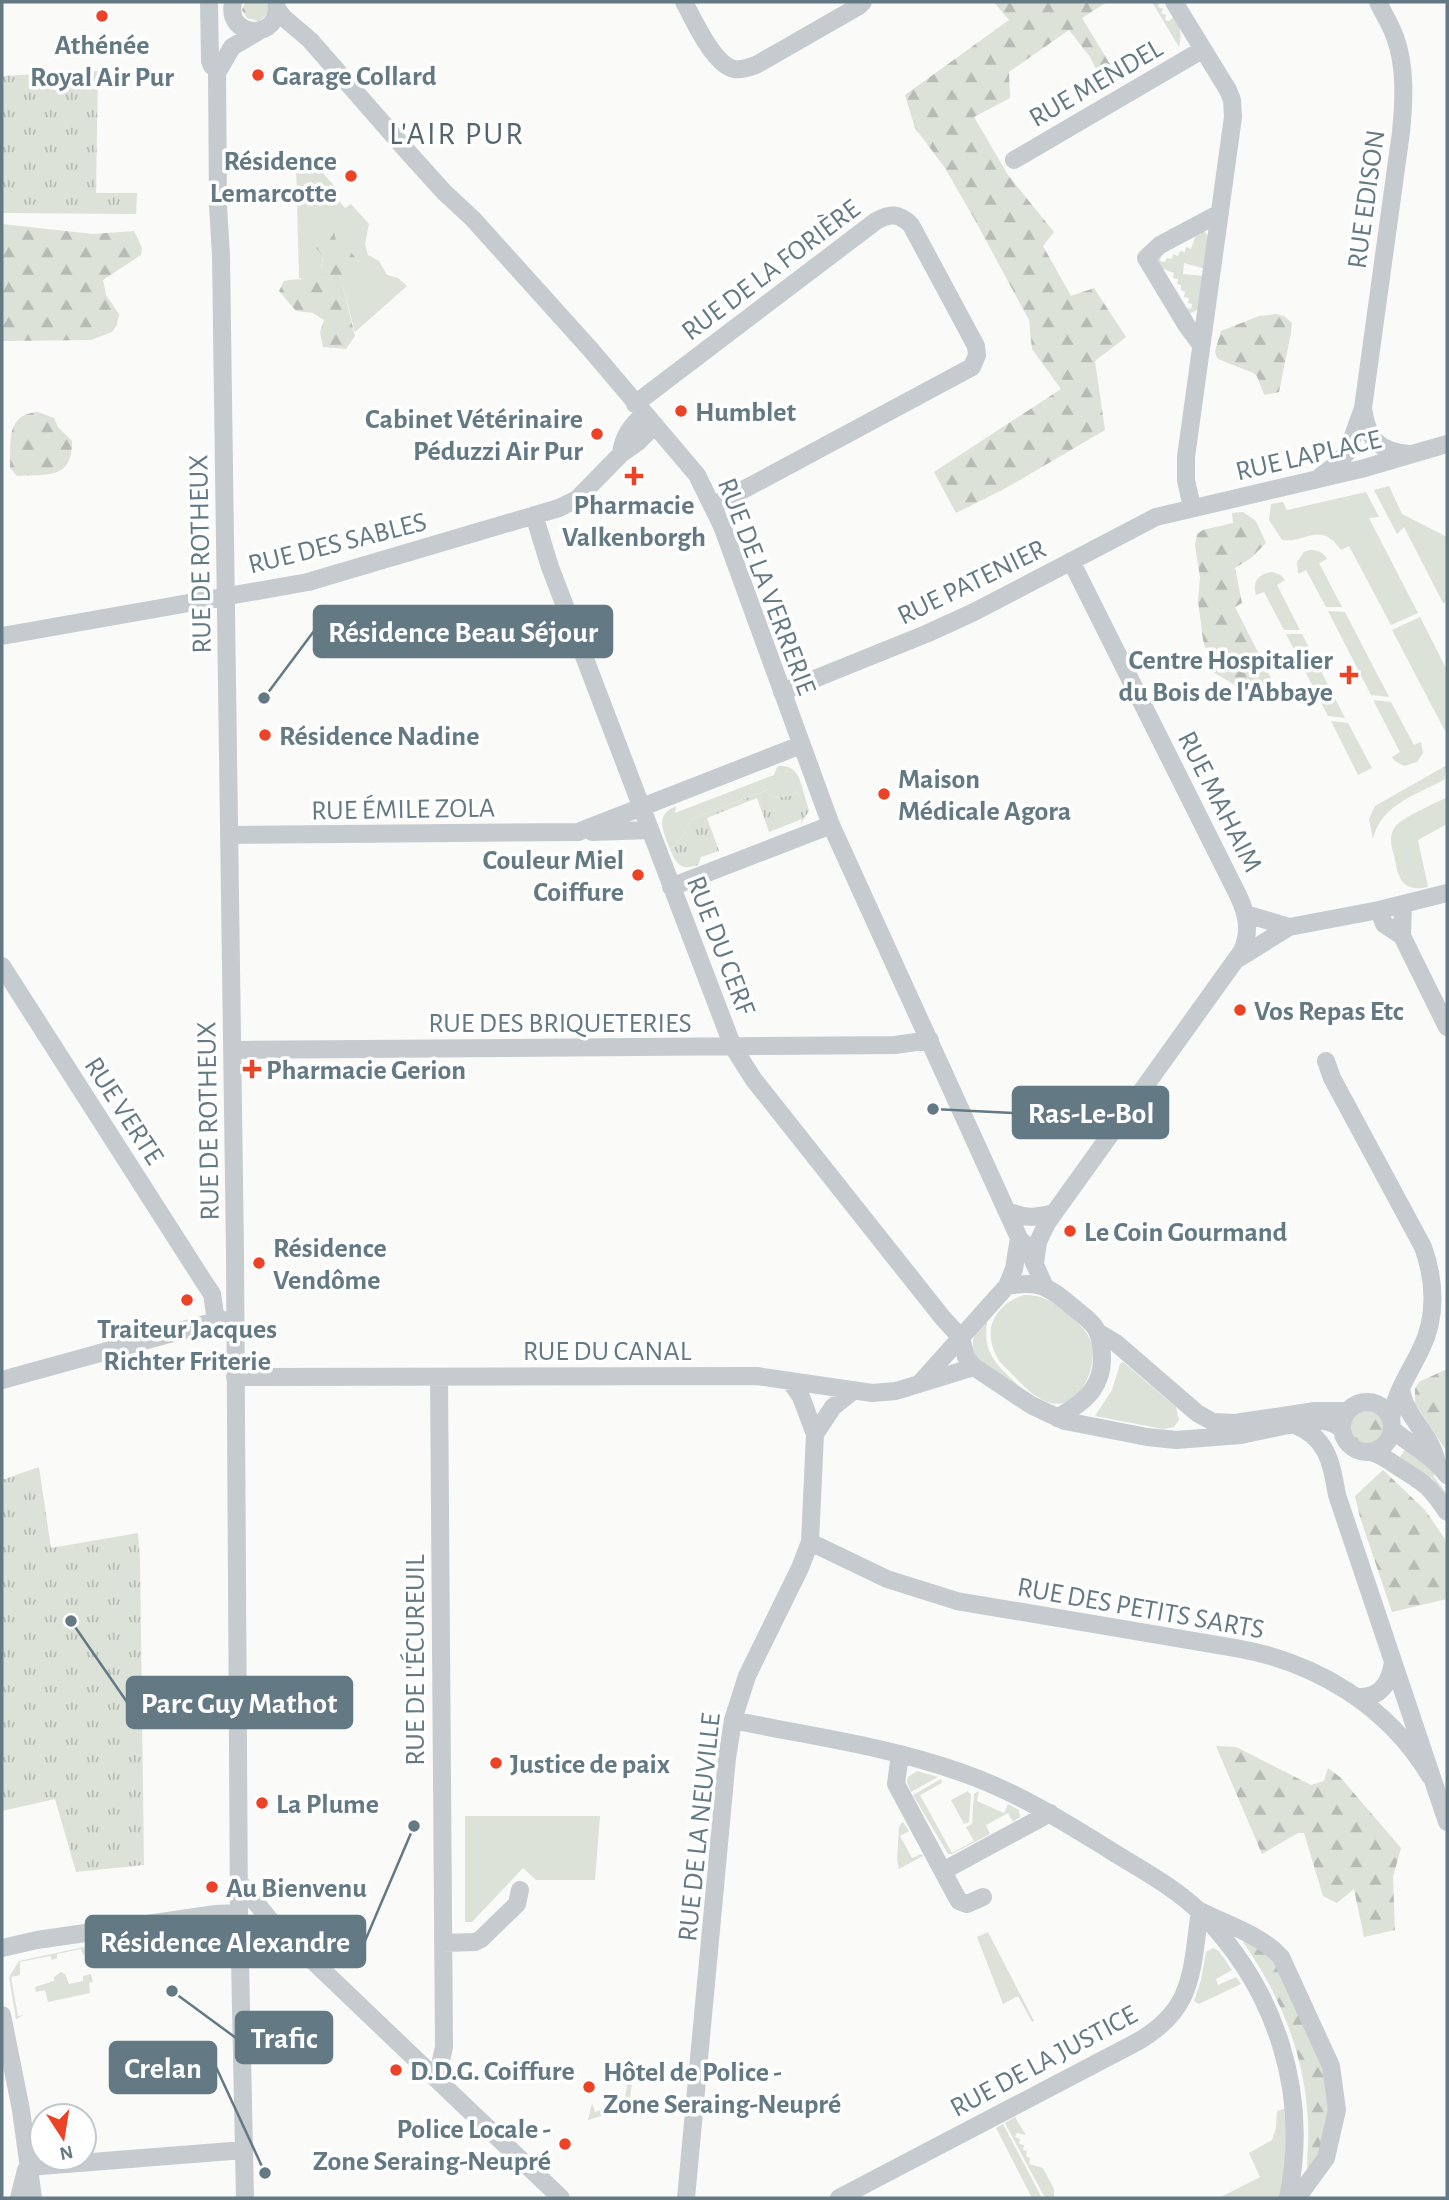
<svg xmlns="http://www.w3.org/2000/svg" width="1449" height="2200" font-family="'Alegreya Sans',sans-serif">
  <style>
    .green { fill: #dce2d8 }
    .forest { fill: url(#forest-firs) }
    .park { fill: url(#park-tufts) }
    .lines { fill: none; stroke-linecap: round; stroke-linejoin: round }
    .minor { stroke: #c5cbce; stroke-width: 18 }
    .poi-dot { fill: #ec4226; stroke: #fff; stroke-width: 2.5 }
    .labels { text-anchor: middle; stroke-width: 7; stroke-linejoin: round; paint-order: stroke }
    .poi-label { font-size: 28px; font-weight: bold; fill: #637984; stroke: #fff; text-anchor: start }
    .street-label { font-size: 28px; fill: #637984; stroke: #fff }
    .quarter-label { font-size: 32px; letter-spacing: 2px; fill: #56666f; stroke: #fff }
    .leader { fill: none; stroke: #637984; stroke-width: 2.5 }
    .callout-dot { fill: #637984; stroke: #fff; stroke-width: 2.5 }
    .callout { fill: #637984; stroke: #637984; stroke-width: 2.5 }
    .callout-label { font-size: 30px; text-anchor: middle; font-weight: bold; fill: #fff }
  </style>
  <defs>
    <pattern id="forest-firs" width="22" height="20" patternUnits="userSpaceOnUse" patternTransform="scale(1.75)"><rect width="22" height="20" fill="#dce2d8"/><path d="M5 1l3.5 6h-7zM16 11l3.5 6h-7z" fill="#b6bcb5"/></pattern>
    <pattern id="park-tufts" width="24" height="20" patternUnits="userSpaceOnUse" patternTransform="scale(1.75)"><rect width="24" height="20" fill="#dce2d8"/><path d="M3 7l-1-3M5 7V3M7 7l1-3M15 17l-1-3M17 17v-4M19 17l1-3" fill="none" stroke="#b6bcb5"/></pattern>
  </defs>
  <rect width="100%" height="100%" fill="#fafaf8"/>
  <path class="green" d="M1152,2h7l-1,5 5,2 -2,4 5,2 -1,5 4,1 5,-4c7,10 8,18 5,30z
    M296,162l18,1 23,26 -4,5 12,14 6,-4 18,20 -4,20 3,11 11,6 8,14 11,3 9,8 -52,46 -12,-45 7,-9 -13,-32 -13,-16 -6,7 -2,11 7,9 -2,12 4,8 -15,3 -11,-2z
    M1197,231h7l5,6 -3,32 -22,-6 -1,11 22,2 -6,33 -10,5 -9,-8 11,3 1,-5 -4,-1 1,-5 -5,-1 1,-5 -4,-2v-5l-4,-1 1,-5 -5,-1 1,-5 -16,-6 -2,-10 6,-6 -2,10 5,1 2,-4 5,1 1,-5 5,2 2,-5 5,1 1,-5 5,2z
    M1389,486l13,28 45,23v65l-4,1 -39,-76 -7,7 -23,-44z
    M1366,492l13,25 -10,1 49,95 -27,12 -42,-79 -8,4c-21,-30 -34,-7 -59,-10l-13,-20 2,-16 12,-2 4,8z
    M1310,550c8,0 13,2 17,9l-8,4 23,44h-16l-20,-37 -8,4 -1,-12 7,-10z
    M1272,572l9,3 4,5 -8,5 23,45h-16l-20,-38 -8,3c-4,-13 2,-21 16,-23z
    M1328,611l17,1 44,85 -18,-2z
    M1420,617l27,53v59l-2,2 -53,-101z
    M1286,634h16l43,84 -17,-2z
    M1373,700l18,2 23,43 7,-3 2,11 -6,9 -13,4 -9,-5 -3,-4 8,-5z
    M1331,721l17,2 24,45 -14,7z
    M1447,765l-3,15c-29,15 -63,25 -71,59l-4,-20 6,-13z
    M780,766c13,0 17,6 21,17l-6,12 -22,3 -6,-8 -76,29 -9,18 -12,12c-7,-18 -16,-34 6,-43l-1,7 99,-38 3,-8z
    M1447,797v27l-29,16 10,47c-27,6 -30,-10 -34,-32 -3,-9 -5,-18 0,-27 8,-11 40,-24 53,-31z
    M1024,1295c17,0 26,5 39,15 11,9 23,18 28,32 8,26 -13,74 -46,59 -17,-7 -32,-27 -45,-39 -19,-29 -8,-56 24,-67z
    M988,1318c-8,37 11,48 35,72l-47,-31c-7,-21 -2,-25 12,-41z
    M1123,1362l53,45 3,13 -5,7 -11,2 -68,-13 17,-26 8,-26z
    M1407,1447l28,27 -2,2 14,18v4l-16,-21 -3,2 -30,-19z
    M917,1771l21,6 -27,15 -4,-10 1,-5z
    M941,1779l1,4 -22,12 32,58 22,-12 -8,-14 6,-3 2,-30 5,-3 -2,10 27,12 4,-9 11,6 1,7 -7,5 -5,-9 -22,12 4,9 -38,20h-4l-35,-59z
    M968,1791l3,4 -2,27 -5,2 -13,-24z
    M465,1816h135l-5,64h-59l-13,-12 -51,54h-7z
    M903,1822l6,9 -9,5 12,22 9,-4 2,2 -24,13 -2,-9 2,-34z
    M988,1932l46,89 -2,1 -14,-26 -15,8 -26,-67z
    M84,1947l2,7 -3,1 -2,-6 -24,5v4l-5,2 -2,-4 -30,6v13l-9,2 7,39 6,-1 -8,4 -7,-42 10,-16z
    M1213,1948l6,3 13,19 -16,9 2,6 18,-8 5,7 -42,20 -5,-3 7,-21 5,-28z
    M61,1972l4,2 4,10 14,-3v-5l8,-2 2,8 -4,1 1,10 -42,9 -3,-12 -9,2 -1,-5 19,-6v-4z
    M634,2069l-5,35 -9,6 -32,10 4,-17 3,9 29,-10 5,-27 -11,-1z
    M1287,2108l1,25 -6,65h-63l41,-21 -11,-24 23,-13 4,-12 1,-17z
    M1015,2117l11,18 -9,-2 -2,4 5,2 -1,5 5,1 -1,5 4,1 -1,5 4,2 -1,6 14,4 11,21v9h-9l-40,-75z
    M1003,2124l39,74h-10l-36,-70z"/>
  <path class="forest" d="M245,2h21c4,9 1,15 -8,19l-11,-3 -5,-8z
    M994,2h113l-25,16 37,61 -14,8 -15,-30 -21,-27 -60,42 1,26 -36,19 34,58 46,57 -11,14 28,50 23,-8 32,49 -31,24 10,69 -99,58 -50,25 -22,-41 127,-83 -29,-40 -3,-29 -54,-100 -30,-52 -30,-40 -10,-33 104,-75z
    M2,224l91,10 41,-3 8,17 -1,7 -38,25 3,15 13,19 -2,11 -5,7 -21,8 -89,1z
    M324,230l10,2 3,13 11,4 14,16 -19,22 12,49 -9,13 -23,-2 -3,-15 4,-12 -11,-7 -17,-2 -17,-20 5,-10c14,-3 26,-1 40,-4l-3,-8 2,-12 -7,-9 2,-12z
    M1276,314l8,2 8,7 -1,10 -12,59 -14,3c-5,-6 -5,-16 -10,-21 -4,-3 -30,-11 -38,-16l-2,-7 6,-20 38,-15z
    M38,412l16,6 4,9 14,14c0,39 -24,33 -55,35l-7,-8c1,-25 -5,-54 28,-56z
    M1243,512l13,9 10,22 -15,15 -16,10 7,35 -7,4 38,75 -23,12 -37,-22 -10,-32 -5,-39 2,-24 -5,-32 2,-11 6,-4 30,-7 -1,-10z
    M1447,1369v83l-32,-48v-15l4,-7z
    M1347 1426a20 20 0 1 1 40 0a20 20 0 1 1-40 0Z
    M1383,1470l42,40 22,32v57l-55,13 -32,-95 -5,-21z
    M1216,1746l20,1 75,38 13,-4 4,-13 12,9 61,71 -8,29 2,53 -31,7 -10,-48 -17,14 -14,-7 -19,-63h-6l-36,21z
    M1245,1941l28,17 50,107 7,51 -8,34 -15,21c0,-16 2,-32 1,-49 -3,-66 -27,-126 -65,-180z"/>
  <path class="park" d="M98,71l-2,122h41l-1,21 -134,-1v-137z
    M801,783l8,28 -9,14 2,-6 -33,13 -12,-34 -50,20 12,33 -18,6 -3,8c-17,6 -22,-1 -28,-16l12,-12 9,-18 77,-29 5,8 22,-3z
    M39,1467l12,81 87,-15 2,26 4,306 -68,7 -21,-73 -53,12v-331z"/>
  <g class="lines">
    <path class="minor" d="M209,2l1,59 2,5 6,3
      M233,2c-8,38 50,39 43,0
      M684,2c10,18 29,62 50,67 7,1 14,-1 22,-4l103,-59 4,-4
      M1174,2l54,88 4,10 1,17 -47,340v23l6,27
      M277,9l6,8 27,23 97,111 37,41 29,27 118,131 106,125 25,51 109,299 188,413 8,9 17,38
      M1014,160l188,-110
      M1201,345l-14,-19 -41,-68 14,-13 60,-32
      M635,404l241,-183c14,-8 23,-8 35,4l65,121 1,9 -5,12 -259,139
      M1363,408c4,30 14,43 46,46
      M621,454c2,-18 10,-28 23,-40
      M1321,476l12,-9 14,-14 16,-45 38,-276c3,-30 5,-66 -6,-95 -4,-12 -12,-24 -17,-35
      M534,515l16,52 183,480 21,33 188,237 19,21
      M2,636l306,-54 251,-74 18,-9 44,-45 17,-12 17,-17
      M782,692l144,-58 48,-22 182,-95 205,-48 86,-25
      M592,832l58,-2
      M229,835l349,-3 223,-87
      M671,887l160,-62
      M1403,904l-1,32 45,91
      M1379,910l5,14 18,12
      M1246,914l43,13
      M1239,958l50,-31 90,-17 68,-17
      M2,966l202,316 8,12 4,27
      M232,1050l663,-5 35,-5
      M1326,1061l6,17 91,169c12,33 14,70 -2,102 -11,23 -26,44 -30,70
      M1006,1210c18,9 29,8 48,3
      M1035,1263l3,-21 9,-19 195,-272c9,-20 5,-37 -4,-56l-167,-334
      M1007,1286c33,-6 42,1 67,22 7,6 15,11 20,18 5,6 6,13 7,20 6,38 -14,55 -44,72
      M1099,1333l17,10 81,70 16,9 22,1 80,-12h31
      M961,1338l5,19 8,10 57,38 34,16 82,16 29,3 65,-5 75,-16 16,4 9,5
      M235,1377l522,-1 115,17 24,-2 78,-24
      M2,1380l214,-59 12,-1
      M921,1382l86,-96 7,-17 5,-31
      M1401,1389c4,29 32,46 36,75
      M1342 1427a25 25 0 1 1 50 0a25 25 0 1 1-50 0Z
      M1293,1424c34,13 38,37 44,71l110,327
      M1393,1430c19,16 39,25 54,45
      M815,1434l18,-27 20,-16
      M1371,1452c12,3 19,10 29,16 26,16 29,18 47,44
      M810,1542l77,37 70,22 279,47c80,14 152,58 194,128
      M1359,1697c22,1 31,-15 34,-35
      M733,1720c76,16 154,26 227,52 53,18 98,46 145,75 31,20 69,39 96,66 75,76 109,180 87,285
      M900,1754l-4,30 59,110 4,7 8,3 16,-7
      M943,1871l107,-58
      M239,1882l31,38 291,278
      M443,1943l32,-1 6,-3 36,-35 3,-14
      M2,1948l35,-8 179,-26 23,-1
      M2,2015l19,95 12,88
      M433,2075l7,-10 4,-18 -5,-670
      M28,2167l216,-17
      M19,2198l7,-28
      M245,2198l-6,-285 -4,-661 -14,-997 -3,-49 -1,-133 15,-26 27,-16
      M686,2198l41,-440 6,-38 14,-44 53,-108 10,-26 5,-108 -14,-37 -11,-16
      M839,2198l296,-155c60,-33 56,-71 65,-132 26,13 61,24 81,46l50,109 6,44 -11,48 -29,40"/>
  </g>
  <g class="poi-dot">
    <circle cx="102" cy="16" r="7"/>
    <circle cx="258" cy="75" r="7"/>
    <circle cx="351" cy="176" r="7"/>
    <circle cx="681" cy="411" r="7"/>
    <circle cx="597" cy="434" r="7"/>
    <path d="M630.5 465.5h7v7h7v7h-7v7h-7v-7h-7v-7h7z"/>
    <path d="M1345.5 664.5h7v7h7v7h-7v7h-7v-7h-7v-7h7z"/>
    <circle cx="265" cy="735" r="7"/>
    <circle cx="884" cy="794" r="7"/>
    <circle cx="638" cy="875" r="7"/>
    <circle cx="1240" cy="1010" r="7"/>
    <path d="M248.5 1058.5h7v7h7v7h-7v7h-7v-7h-7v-7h7z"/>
    <circle cx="1070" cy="1231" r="7"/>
    <circle cx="259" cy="1263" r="7"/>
    <circle cx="187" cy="1300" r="7"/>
    <circle cx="496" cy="1763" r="7"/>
    <circle cx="262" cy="1803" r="7"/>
    <circle cx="212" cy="1887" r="7"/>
    <circle cx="396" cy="2070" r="7"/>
    <circle cx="589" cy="2087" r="7"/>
    <circle cx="565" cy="2144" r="7"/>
  </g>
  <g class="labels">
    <g class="poi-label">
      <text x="102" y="54" text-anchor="middle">Athénée<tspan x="102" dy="32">Royal Air Pur</tspan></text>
      <text x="272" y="85">Garage Collard</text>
      <text x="337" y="170" text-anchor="end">Résidence<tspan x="337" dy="32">Lemarcotte</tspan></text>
      <text x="695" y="421">Humblet</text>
      <text x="583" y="428" text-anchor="end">Cabinet Vétérinaire<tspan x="583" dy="32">Péduzzi Air Pur</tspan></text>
      <text x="634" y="514" text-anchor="middle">Pharmacie<tspan x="634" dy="32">Valkenborgh</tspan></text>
      <text x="1333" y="669" text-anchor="end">Centre Hospitalier<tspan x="1333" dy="32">du Bois de l'Abbaye</tspan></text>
      <text x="279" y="745">Résidence Nadine</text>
      <text x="898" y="788">Maison<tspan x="898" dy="32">Médicale Agora</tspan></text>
      <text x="624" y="869" text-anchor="end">Couleur Miel<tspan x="624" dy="32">Coiffure</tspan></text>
      <text x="1254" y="1020">Vos Repas Etc</text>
      <text x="266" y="1079">Pharmacie Gerion</text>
      <text x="1084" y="1241">Le Coin Gourmand</text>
      <text x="273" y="1257">Résidence<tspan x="273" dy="32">Vendôme</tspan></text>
      <text x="187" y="1338" text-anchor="middle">Traiteur Jacques<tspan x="187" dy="32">Richter Friterie</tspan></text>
      <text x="510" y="1773">Justice de paix</text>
      <text x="276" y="1813">La Plume</text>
      <text x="226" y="1897">Au Bienvenu</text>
      <text x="410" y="2080">D.D.G. Coiffure</text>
      <text x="603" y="2081">Hôtel de Police -<tspan x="603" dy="32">Zone Seraing-Neupré</tspan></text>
      <text x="551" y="2138" text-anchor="end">Police Locale -<tspan x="551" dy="32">Zone Seraing-Neupré</tspan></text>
    </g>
    <g class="street-label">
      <text transform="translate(1095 82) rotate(-30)" y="10">RUE MENDEL</text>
      <text transform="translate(1365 199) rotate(-82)" y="10">RUE EDISON</text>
      <text transform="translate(770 269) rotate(-37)" y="10">RUE DE LA FORIÈRE</text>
      <text transform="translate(1308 454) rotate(-13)" y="10">RUE LAPLACE</text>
      <text transform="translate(337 542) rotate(-14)" y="10">RUE DES SABLES</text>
      <text transform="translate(199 554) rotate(-91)" y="10">RUE DE ROTHEUX</text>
      <text transform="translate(971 581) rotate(-26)" y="10">RUE PATENIER</text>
      <text transform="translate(768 586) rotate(69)" y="10">RUE DE LA VERRERIE</text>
      <text transform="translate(1221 801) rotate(63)" y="10">RUE MAHAIM</text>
      <text transform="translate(403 808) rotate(-1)" y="10">RUE ÉMILE ZOLA</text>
      <text transform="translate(722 945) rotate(69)" y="10">RUE DU CERF</text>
      <text x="560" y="1032">RUE DES BRIQUETERIES</text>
      <text transform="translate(125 1110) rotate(57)" y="10">RUE VERTE</text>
      <text transform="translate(207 1121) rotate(-91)" y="10">RUE DE ROTHEUX</text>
      <text x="607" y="1360">RUE DU CANAL</text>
      <text transform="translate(1141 1607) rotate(10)" y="10">RUE DES PETITS SARTS</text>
      <text transform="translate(414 1660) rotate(-90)" y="10">RUE DE L'ÉCUREUIL</text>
      <text transform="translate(698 1827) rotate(-84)" y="10">RUE DE LA NEUVILLE</text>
      <text transform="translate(1043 2060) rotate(-28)" y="10">RUE DE LA JUSTICE</text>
    </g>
    <g class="quarter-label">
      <text x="457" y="144">L'AIR PUR</text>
    </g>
  </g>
  <path class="leader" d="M264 698L314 631M933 1109L1013 1113M71 1621L127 1702M414 1826L365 1941M172 1991L236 2038M265 2173L216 2067"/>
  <g class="callout-dot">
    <circle cx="264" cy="698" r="7"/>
    <circle cx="933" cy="1109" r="7"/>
    <circle cx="71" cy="1621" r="7"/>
    <circle cx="414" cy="1826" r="7"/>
    <circle cx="172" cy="1991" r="7"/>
    <circle cx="265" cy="2173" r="7"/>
  </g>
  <g class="callout">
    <rect x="314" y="606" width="298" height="51" rx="7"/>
    <rect x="1013" y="1087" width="155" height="51" rx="7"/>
    <rect x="127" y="1677" width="225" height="51" rx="7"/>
    <rect x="86" y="1916" width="279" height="51" rx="7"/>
    <rect x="236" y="2012" width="96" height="51" rx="7"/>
    <rect x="110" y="2042" width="106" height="51" rx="7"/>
  </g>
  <g class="callout-label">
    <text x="463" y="642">Résidence Beau Séjour</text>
    <text x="1091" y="1123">Ras-Le-Bol</text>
    <text x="239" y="1713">Parc Guy Mathot</text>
    <text x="225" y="1952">Résidence Alexandre</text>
    <text x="284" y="2048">Trafic</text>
    <text x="163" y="2078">Crelan</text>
  </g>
  <rect width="1449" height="2200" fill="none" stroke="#637984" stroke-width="7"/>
  <g transform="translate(63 2137) rotate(168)"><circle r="33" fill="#ffffff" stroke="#c1c9ce" stroke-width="2"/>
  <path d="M0-5L12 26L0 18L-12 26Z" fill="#ec4226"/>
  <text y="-10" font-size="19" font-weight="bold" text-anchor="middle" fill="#637984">N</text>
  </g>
</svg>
